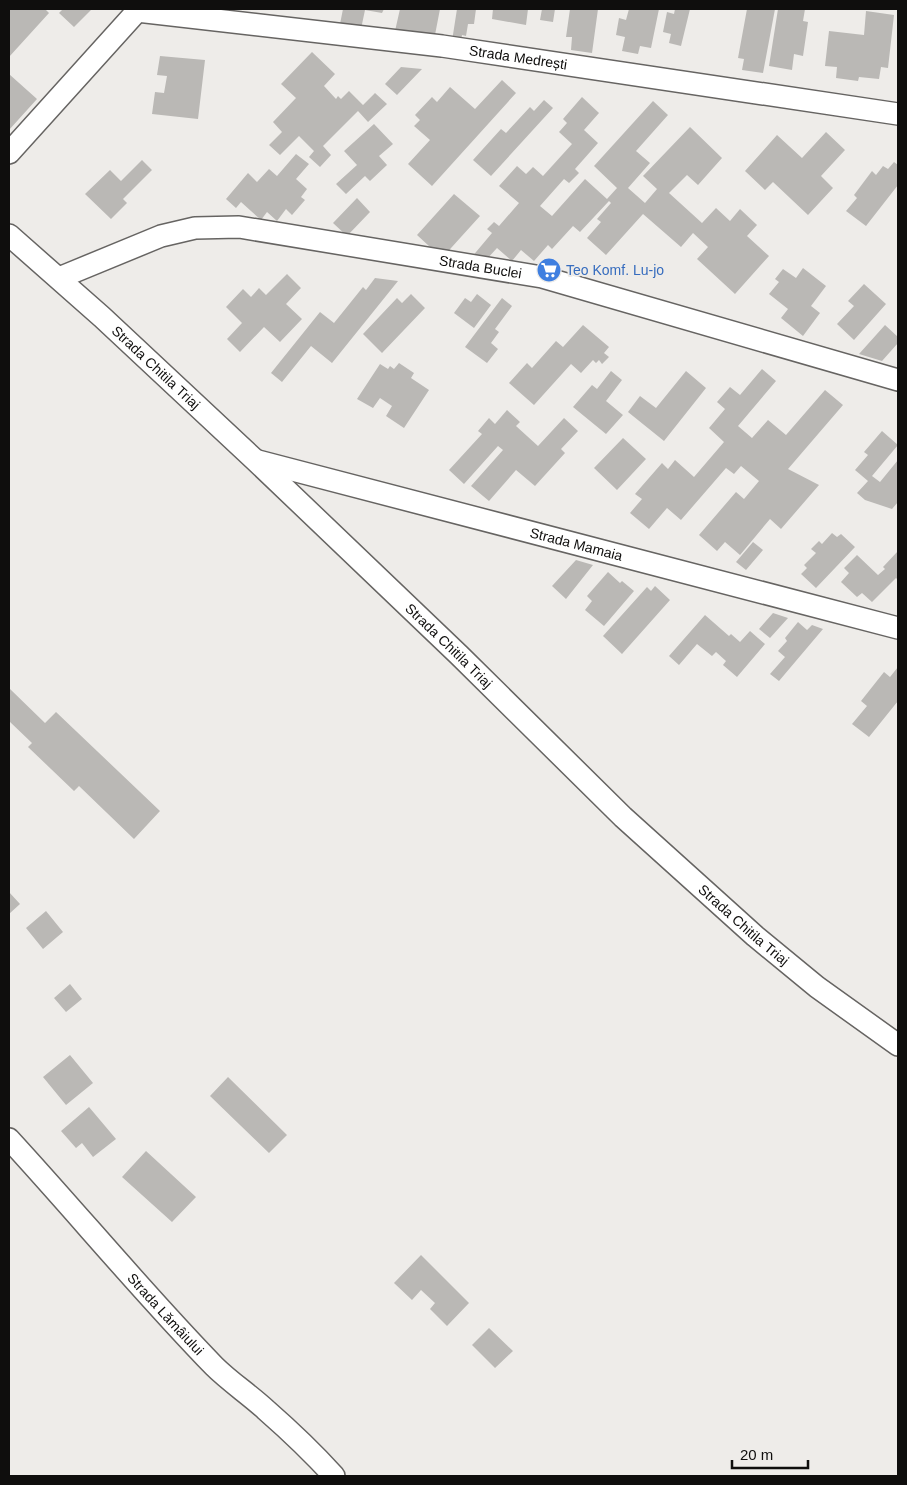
<svg xmlns="http://www.w3.org/2000/svg" width="907" height="1485" font-family="Arial,sans-serif">
  <style>
    .building { fill: #bab8b5 }
    .lines { fill: none; stroke-linecap: round; stroke-linejoin: round }
    .minor-casing { stroke: #666462; stroke-width: 24 }
    .minor { stroke: #fff; stroke-width: 21 }
    .labels { text-anchor: middle; stroke-width: 4; stroke-linejoin: round; paint-order: stroke }
    .street-label { font-size: 14px; fill: #0f0e0d; stroke: #eeece9 }
    .shop-label { font-size: 14px; fill: #366cbe; stroke: #eeece9; text-anchor: start }
  </style>
  <rect width="100%" height="100%" fill="#eeece9"/>
  <path class="building" d="M9,9h36l4,4 -40,44z
    M63,9h29l-18,18 -15,-14z
    M343,9h41l-2,4 -17,-3 -4,19 -21,-5z
    M400,9h40l-6,31 -39,-9z
    M457,9h19l-2,15h-6l-2,12 -4,-1 -1,7 -9,-1z
    M493,9h35l-2,16 -34,-6z
    M542,9h13l-2,13 -13,-2z
    M570,9h28l-6,44 -21,-3 1,-13h-6z
    M629,9h30l-8,39 -11,-2 -2,8 -16,-3 3,-14 -9,-2 3,-17 7,2z
    M675,9h15l-9,37 -12,-3 2,-9 -8,-2 4,-20 7,2z
    M747,9h28l-12,64 -21,-3 2,-11 -6,-1z
    M778,9h27l-2,12 5,1 -5,34 -9,-2 -2,16 -23,-4z
    M866,11l28,4 -6,53 -7,-1 -2,12 -20,-2 -1,4 -22,-3 1,-11 -12,-1 4,-35 35,4z
    M312,52l23,22 -11,12 12,13 2,-3 3,3 8,-8 14,14 12,-12 12,11 -19,18 -10,-11 -35,35 8,9 -11,12 -11,-10 5,-6 -15,-15 -19,19 -11,-10 13,-13 -9,-10 23,-24 -15,-14z
    M160,56l45,4 -7,59 -46,-5 3,-22 9,1 3,-17 -10,-1z
    M401,67l21,2 -25,26 -12,-11z
    M9,74l28,25 -28,31z
    M502,80l14,13 -84,93 -24,-22 22,-24 -16,-14 6,-6 -5,-5 17,-18 5,5 13,-15 25,22z
    M582,97l17,16 -15,17 14,13 -23,26 4,4 -10,10 -5,-4 -24,27 12,10 33,-37 22,20 10,-11 -23,-22 59,-65 15,14 -32,36 14,12 -22,25 17,15 12,-14 -14,-13 47,-49 32,31 -24,27 -11,-10 -18,18 33,30 14,-15 14,13 10,-12 17,16 -10,11 22,20 -34,38 -38,-35 11,-12 -15,-14 -12,14 -38,-33 -37,41 -19,-17 14,-16 -4,-3 14,-16 -2,-2 -29,31 -7,-6 -21,23 -4,-4 -14,16 -13,-11 -9,11 -15,-13 -11,12 -15,-2 21,-25 -5,-4 7,-7 5,4 20,-23 -20,-17 18,-20 9,8 7,-7 10,9 29,-32 -13,-12 8,-9 -4,-4z
    M544,100l9,8 -62,68 -18,-16 28,-31 5,4 24,-26 4,4z
    M374,124l19,20 -14,12 8,9 -17,16 -5,-5 -19,18 -10,-10 21,-19 -13,-14z
    M826,132l19,18 -24,26 12,12 -25,27 -35,-33 -8,8 -20,-19 32,-36 25,23z
    M296,154l13,10 -13,15 11,10 -6,8 4,3 -13,15 -6,-6 -9,12 -10,-9 -6,8 -20,-18 -5,6 -10,-9 22,-26 9,9 12,-13 8,7z
    M142,160l10,10 -29,29 4,4 -16,16 -26,-25 25,-24 11,11z
    M894,162l4,3v20l-32,41 -20,-15 11,-13 -3,-3 18,-24 4,4 7,-9 5,3z
    M454,194l26,22 -38,42 -25,-23z
    M357,198l13,14 -23,24 -14,-13z
    M803,268l23,18 -15,20 9,7 -17,23 -22,-18 7,-9 -19,-15 10,-12 -4,-3 8,-10 13,9z
    M287,274l14,14 -15,16 16,15 -22,23 -16,-15 -24,25 -13,-13 15,-16 -16,-16 17,-18 8,8 8,-9 7,7z
    M375,278l23,3 -66,82 -21,-17 -29,36 -11,-9 49,-61 14,11 29,-36 3,3z
    M864,284l22,20 -32,36 -17,-16 17,-18 -6,-5z
    M411,294l14,14 -43,45 -19,-19 34,-36 5,5z
    M477,294l14,11 -17,23 -20,-15 11,-15 6,4z
    M502,298l10,8 -17,23 4,3 -8,11 7,6 -11,14 -22,-16z
    M583,325l26,22 -5,6 5,4 -7,7 -3,-4 -3,3 -3,-3 -12,13 -10,-9 -37,41 -25,-22 18,-20 5,5 24,-27 7,6z
    M885,325l13,12v6l-16,18 -23,-7z
    M399,363l15,10 -3,5 18,12 -25,38 -18,-12 6,-10 -12,-8 -7,10 -16,-9 23,-35 8,5 2,-3 4,3z
    M762,369l14,12 -38,45 14,12 16,-18 18,15 39,-45 18,15 -55,64 31,16 -38,44 -11,-10 -30,36 -15,-13 -8,9 -18,-16 37,-43 8,7 15,-18 -18,-15 -7,8 -8,-6 -45,52 -14,-12 -18,21 -19,-16 12,-14 -7,-5 27,-31 6,6 7,-9 19,17 30,-35 -15,-14 16,-19 -8,-7 13,-15 10,8z
    M611,371l11,9 -16,21 17,14 -17,19 -33,-27 19,-22 5,4z
    M686,371l20,17 -42,53 -36,-29 12,-16 16,12z
    M507,410l13,12 -4,4 22,20 26,-28 14,13 -17,18 4,4 -30,33 -19,-16 -27,31 -18,-15 32,-36 -5,-4 -34,38 -15,-14 33,-36 -4,-3 11,-13 6,6z
    M882,431l16,14 -26,31 8,6 18,-22v42l-6,7 -27,-9 -8,-7 11,-12 -13,-11 13,-15 -4,-3z
    M623,438l23,21 -29,31 -23,-22z
    M832,533l5,4 4,-3 14,13 -39,41 -15,-14 6,-6 -3,-3 12,-12 -5,-4 8,-8 3,3z
    M753,542l10,8 -17,20 -10,-8z
    M898,551v29l-2,-2 -24,24 -10,-9 -5,4 -16,-15 8,-9 -5,-5 13,-13 21,20 7,-6 -2,-2z
    M576,560l17,5 -27,34 -14,-13z
    M608,572l12,11 2,-2 12,10 -30,35 -19,-16 7,-9 -5,-5z
    M655,586l15,14 -48,54 -19,-18 44,-49 4,4z
    M773,613l15,5 -18,20 -11,-9z
    M705,615l24,21 2,-2 9,8 10,-11 15,13 -28,33 -14,-12 3,-4 -10,-9 -4,4 -15,-12 -18,21 -10,-9z
    M798,622l9,8 5,-5 11,4 -44,52 -9,-7 15,-17 -7,-6 9,-10 -2,-3z
    M898,667v34l-29,36 -17,-13 15,-18 -6,-5 23,-29 6,5z
    M9,688l36,35 11,-11 104,99 -26,28 -55,-53 -5,5 -46,-44 4,-4 -23,-22z
    M9,892l11,12 -11,10z
    M46,911l17,21 -20,17 -17,-21z
    M70,984l12,15 -16,13 -12,-14z
    M70,1055l23,28 -27,22 -23,-28z
    M228,1077l59,58 -18,18 -59,-57z
    M89,1107l27,32 -23,18 -11,-14 -6,5 -15,-17z
    M146,1151l50,46 -24,25 -50,-45z
    M421,1255l48,48 -22,23 -17,-17 5,-6 -14,-13 -9,10 -18,-17z
    M489,1328l24,23 -18,17 -23,-23z"/>
  <g class="lines">
    <defs>
      <g id="minor">
        <path id="s1" d="M137,11l305,35 456,68"/>
        <path d="M9,153l130,-144"/>
        <path id="s2" d="M9,235l93,82 153,143 204,195 164,162 132,119 62,51 81,58"/>
        <path id="s3" d="M59,278l102,-42 34,-8 44,-1 303,50 356,103"/>
        <path id="s4" d="M258,461l640,167"/>
        <path id="s5" d="M9,1139c69,75 134,154 205,227 16,16 36,29 52,44 24,21 47,43 68,66"/>
      </g>
    </defs>
    <use href="#minor" class="minor-casing"/>
    <use href="#minor" class="minor"/>
  </g>
  <defs>
    <symbol id="supermarket-disc" viewBox="-11 -11 22 22"><circle r="9.5" fill="#3f7fe0" stroke="#eeece9"/><path d="M-6-5.5h2.5l.6 2H6L4.5 2H-2.5L-4.4-4H-6ZM-1.5 3.2a1.3 1.3 0 1 0 .1 0ZM3 3.2a1.3 1.3 0 1 0 .1 0Z" fill="#fff"/></symbol>
  </defs>
  <g fill-rule="evenodd">
    <use href="#supermarket-disc" x="535" y="256" width="28" height="28"/>
  </g>
  <g class="labels">
    <g class="street-label">
      <text dy="5" stroke="none"><textPath href="#s1" startOffset="384">Strada Medrești</textPath></text>
      <text dy="5" stroke="none"><textPath href="#s3" startOffset="434">Strada Buclei</textPath></text>
      <text dy="5" stroke="none"><textPath href="#s2" startOffset="198">Strada Chitila Triaj</textPath></text>
      <text dy="5" stroke="none"><textPath href="#s4" startOffset="329">Strada Mamaia</textPath></text>
      <text dy="5" stroke="none"><textPath href="#s2" startOffset="602">Strada Chitila Triaj</textPath></text>
      <text dy="5" stroke="none"><textPath href="#s2" startOffset="1008">Strada Chitila Triaj</textPath></text>
      <text dy="5" stroke="none"><textPath href="#s5" startOffset="235">Strada Lămâiului</textPath></text>
    </g>
    <g class="shop-label">
      <text x="566" y="275">Teo Komf. Lu-jo</text>
    </g>
  </g>
  <rect width="907" height="1485" fill="none" stroke="#0f0e0d" stroke-width="20"/>
  <path d="M732 1460v8h76v-8" fill="none" stroke="#0f0e0d" stroke-width="2.5"/>
  <text x="740" y="1460" font-size="15" fill="#0f0e0d" stroke="#eeece9" stroke-width="4" paint-order="stroke">20 m</text>
</svg>
